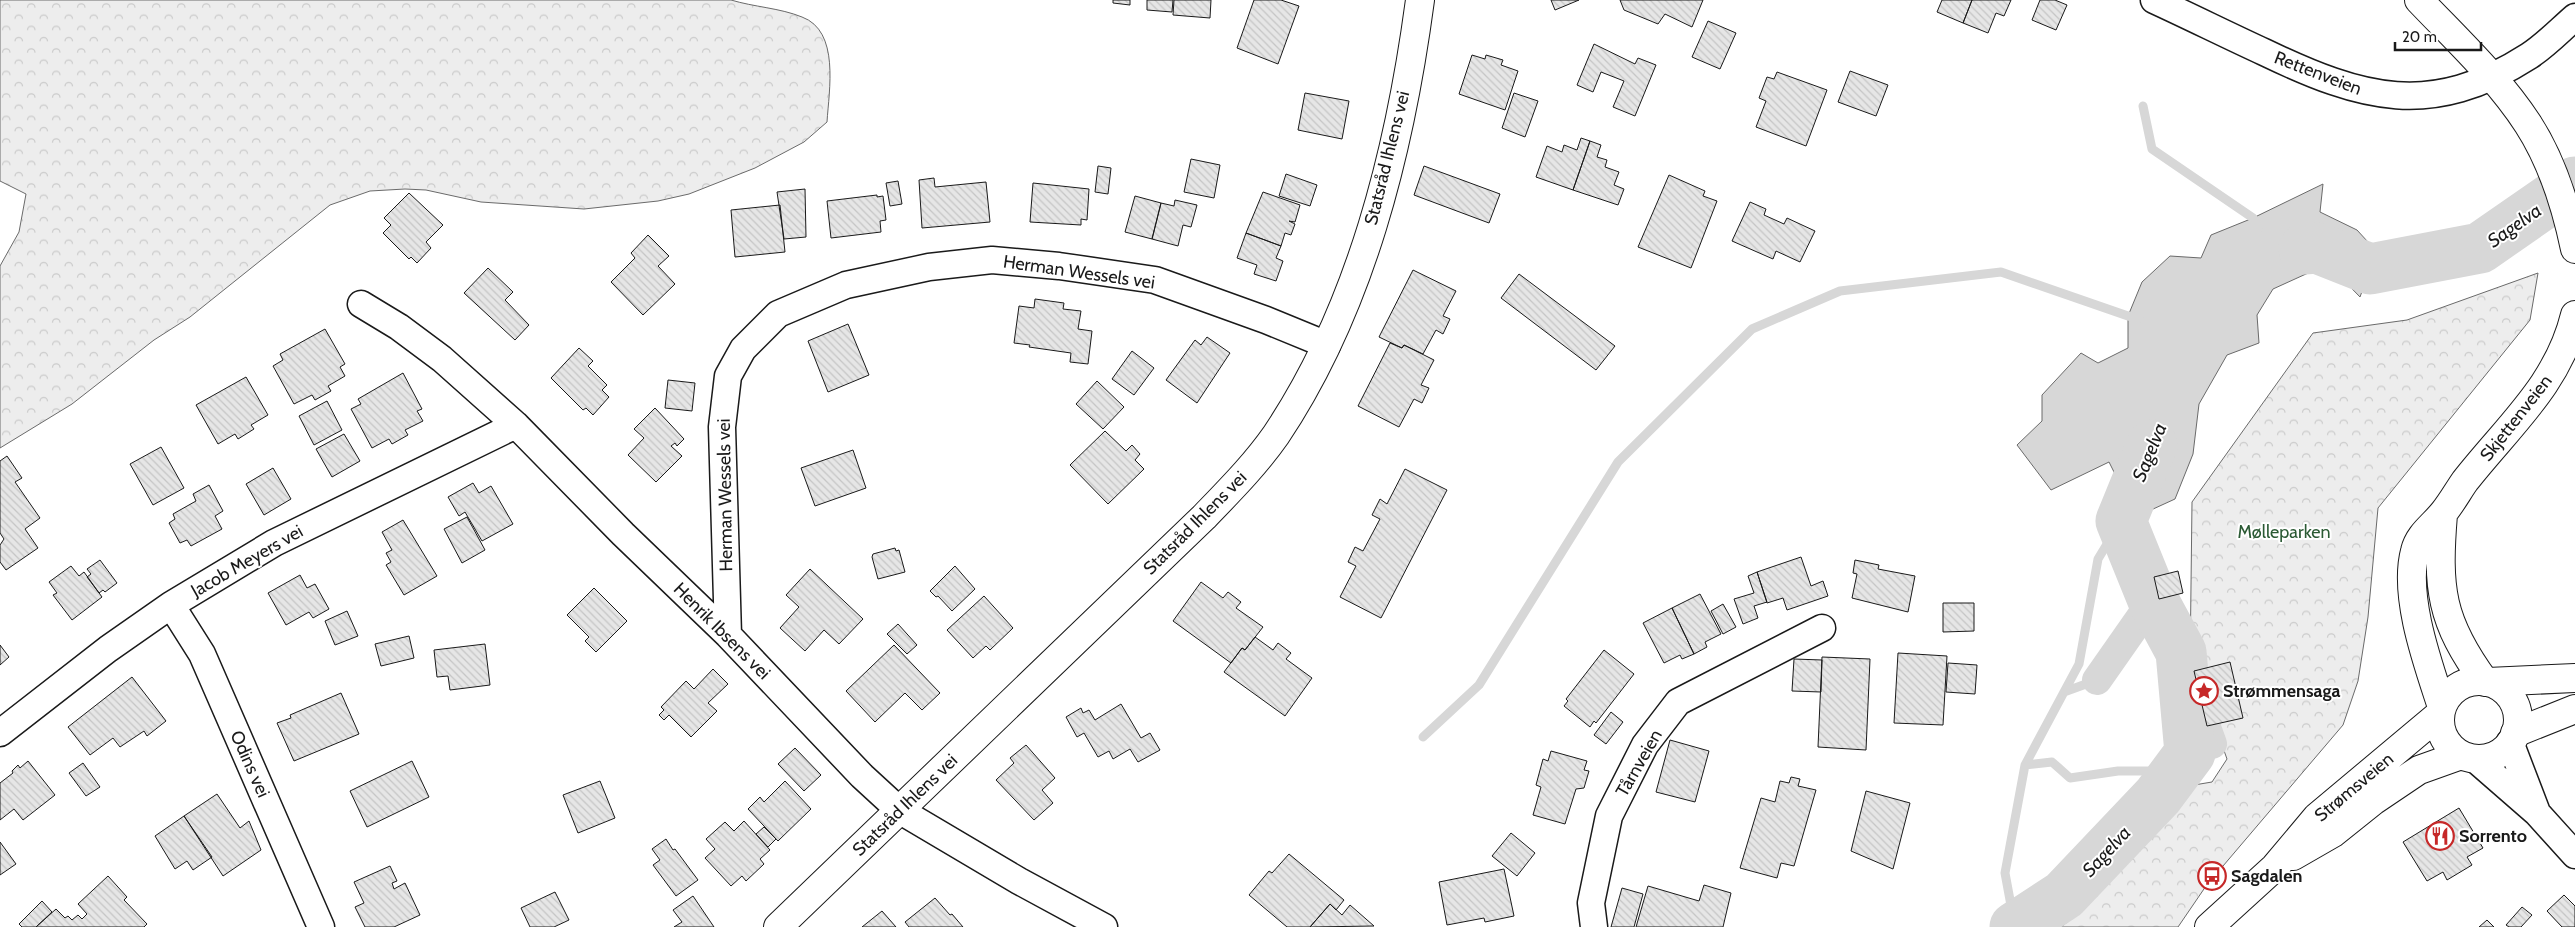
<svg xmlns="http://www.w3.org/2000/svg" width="2575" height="927" font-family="Cabin,sans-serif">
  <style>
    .forest { fill: url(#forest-crowns); stroke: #6a6a6a }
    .water { fill: #d7d7d7; stroke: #6a6a6a }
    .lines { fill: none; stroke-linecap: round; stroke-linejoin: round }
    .stream { stroke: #d7d7d7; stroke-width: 9 }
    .canal { stroke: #d7d7d7; stroke-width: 30 }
    .river { stroke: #d7d7d7; stroke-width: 51 }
    .building { fill: url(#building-back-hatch); stroke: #1a1a1a }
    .street-casing { stroke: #1a1a1a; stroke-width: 29 }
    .secondary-casing { stroke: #1a1a1a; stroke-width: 30 }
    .primary-casing { stroke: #1a1a1a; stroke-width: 30 }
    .street { stroke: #fff; stroke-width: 26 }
    .secondary { stroke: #fff; stroke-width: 28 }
    .primary { stroke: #fff; stroke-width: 28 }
    .labels { text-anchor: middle; stroke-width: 4; stroke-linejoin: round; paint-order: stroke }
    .street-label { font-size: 18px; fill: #1a1a1a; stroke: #fff }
    .park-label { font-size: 18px; fill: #2b5a34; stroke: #fff }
    .poi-label { font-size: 18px; font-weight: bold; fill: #1a1a1a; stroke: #fff; text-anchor: start }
    .water-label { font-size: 19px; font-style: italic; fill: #1a1a1a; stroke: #fff }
  </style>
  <defs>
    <pattern id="forest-crowns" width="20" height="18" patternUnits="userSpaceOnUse" patternTransform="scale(1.25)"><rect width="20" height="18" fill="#ededed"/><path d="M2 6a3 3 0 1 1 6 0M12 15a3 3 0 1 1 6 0" fill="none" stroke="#cbcbcb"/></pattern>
    <pattern id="building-back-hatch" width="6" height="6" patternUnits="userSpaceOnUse" patternTransform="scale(1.25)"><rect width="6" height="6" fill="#e6e6e6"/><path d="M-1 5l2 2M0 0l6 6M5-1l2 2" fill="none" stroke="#c5c5c5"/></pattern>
  </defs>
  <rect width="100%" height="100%" fill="#fff"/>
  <path class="forest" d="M0,0h731c23,7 49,8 71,17 38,14 27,73 25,105l-23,20 -49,26 -66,26 -31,7 -74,8 -103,-7 -55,-12 -21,-1 -35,2 -40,14 -140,112 -36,23 -82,64 -72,44v-182l19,-34 7,-38 -26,-13z
    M2538,273l-8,47 -152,188 -10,109 -10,64 -15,44 -137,161 -28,41h-117l19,-15 6,-20 21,-24 39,-34 5,-16 43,-33 18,-3 15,-23 -5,-14 -7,1 -25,-77 2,-167 121,-169 94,-13z"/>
  <path class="water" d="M2323,184l-3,28 37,18 22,24 -9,15 -10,28 -32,-33 -55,25 -16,26 2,28 -32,12 -28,49 -6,50 -18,45 -35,16 -36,-9 13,-28 -8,-16 -58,28 -34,-45 25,-24v-26l39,-42 17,10 30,-15v-32l14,-34 28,-26 31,2 10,-23 42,-17z"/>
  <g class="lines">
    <path class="stream" d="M2143,106l9,43 101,69 5,10
      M2064,692l33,-12
      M1423,737l56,-52 139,-223 134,-133 88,-38 161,-19 127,44 11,2
      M2025,765l27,-3 18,16 48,-7h58
      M2015,927l-10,-54 20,-108 54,-101 19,-105 23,-38"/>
    <path class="canal" d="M2097,680l56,-80
      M2200,711l12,33"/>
    <path class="river" d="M2304,249l13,-1 53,21 110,-21 95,-66
      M2015,927l49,-32 94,-99 32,-43 -9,-101 -28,-52 -32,-79 31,-76"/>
  </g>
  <path class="building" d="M1113,0h17v5l-17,-2z
    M1147,0h26l-1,12 -25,-2z
    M1174,0h37l-1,18 -37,-3z
    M1254,0h27l18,6 -21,58 -41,-16z
    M1551,0h28l-24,10z
    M1620,0h83l-11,27 -27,-13 -7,10 -34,-14z
    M1942,0h30l-9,23 -26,-11z
    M1972,0h39l-7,16 -8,-3 -8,20 -25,-10z
    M2040,0h15l12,5 -11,25 -24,-10z
    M1708,21l28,12 -16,36 -28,-12z
    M1594,44l41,20 3,-6 18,7 -21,51 -22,-9 11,-26 -23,-9 -8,20 -16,-7z
    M1472,55l13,4 1,-4 17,5 -2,5 17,6 -13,39 -46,-16z
    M1850,71l38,14 -12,31 -38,-14z
    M1777,72l50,18 -21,56 -50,-19 10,-26 -7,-3 8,-21 7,2z
    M1305,93l44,8 -7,38 -44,-9z
    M1514,93l24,8 -13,36 -23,-9z
    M1581,138l9,3 -17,49 -37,-13 11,-31 15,6 2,-7 13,5z
    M1590,141l11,4 -4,12 10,3 -2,7 14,5 -5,13 10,4 -6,16 -45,-15z
    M1191,159l29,6 -6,33 -30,-6z
    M1098,166l13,2 -3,26 -13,-2z
    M1424,166l76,28 -11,29 -75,-28z
    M1286,174l31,11 -7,21 -31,-10z
    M1669,175l36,16 -2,5 14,5 -26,67 -53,-21z
    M934,178l1,9 51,-5 4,40 -68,6 -3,-48z
    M898,181l4,23 -12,2 -4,-23z
    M1033,183l56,6 -2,31 -6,-1v6l-51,-3z
    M805,189l1,48 -22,2 -7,-47z
    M1263,192l37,13 -5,17 -6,-1 6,3 -4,11 -6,-2 -4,13 -35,-13z
    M409,193l34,32 -17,17 5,6 -14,15 -6,-6 -2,2 -26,-26 8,-8 -7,-7z
    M877,195v2l6,-1 3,24 -6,1 1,11 -50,6 -4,-37z
    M1135,196l26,7 -9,36 -27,-7z
    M1175,200l22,5 -6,22 -8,-2 -5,21 -26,-7 9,-36 13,3z
    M1750,202l16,7 -2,6 20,9 3,-6 28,13 -15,31 -24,-11 -3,8 -41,-18z
    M780,205l5,47 -50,5 -4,-47z
    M1246,233l35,13 -5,12 7,3 -7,20 -22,-7 3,-9 -20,-7z
    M648,235l21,21 -11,10 17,18 -32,31 -32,-33 24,-24 -4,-5z
    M488,268l25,24 -8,8 24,25 -14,15 -51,-47z
    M1413,270l43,21 -13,25 7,3 -7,15 -7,-4 -13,24 -19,-9 -2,3 -23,-11z
    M1519,274l96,72 -19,24 -95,-72z
    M1035,299l29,4 -1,6 18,2 -3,18 14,2 -4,33 -18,-2 1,-9 -42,-6 1,-2 -16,-2 5,-37 15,2z
    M848,324l21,51 -41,17 -20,-51z
    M325,329l20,35 -5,3 5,9 -17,10 3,5 -16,9 -3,-5 -18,9 -21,-38 10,-6 -3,-6z
    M1207,337l23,16 -33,50 -31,-23 29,-40 6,5z
    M1390,343l12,5 2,-3 30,15 -13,25 8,3 -7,15 -8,-4 -15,28 -41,-21z
    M579,348l14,13 -5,5 19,19 -5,5 7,7 -16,18 -7,-7 -3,2 -32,-32z
    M1132,351l22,17 -20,27 -22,-16z
    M403,373l19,36 -5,2 6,10 -18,9 3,5 -16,9 -3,-5 -17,9 -21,-39 10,-5 -3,-5z
    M246,377l22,38 -17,10 3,4 -16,10 -3,-5 -17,10 -22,-39z
    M668,380l27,3 -3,28 -27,-3z
    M1097,381l27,26 -21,22 -27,-25z
    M327,401l15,29 -28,15 -15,-29z
    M655,408l29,31 -7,7 -2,-3 -4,3 11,10 -26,26 -28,-27 16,-17 -10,-9z
    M1105,431l21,20 6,-6 8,9 -5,6 9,9 -36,35 -38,-39z
    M344,434l16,27 -28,16 -16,-28z
    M161,447l23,41 -31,17 -23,-41z
    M853,450l13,38 -51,18 -14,-38z
    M7,456l15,22 -7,4 25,36 -15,11 13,19 -32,22 -6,-8v-17l4,-6 -4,-6v-72z
    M273,468l18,31 -27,16 -18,-31z
    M1405,469l42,21 -66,128 -41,-21 16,-31 -8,-4 7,-15 8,4 17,-32 -8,-4 8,-16 7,5z
    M473,483l6,10 12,-7 22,38 -31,17 -17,-29 -6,4 -11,-19z
    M209,485l14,26 -8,5 7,13 -31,17 -4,-6 -7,3 -11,-20 6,-4 -2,-5 23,-13 -3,-7z
    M467,517l18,33 -23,13 -18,-34z
    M403,520l34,56 -33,19 -18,-30 5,-3 -5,-9 6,-3 -10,-18z
    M895,548l1,3 3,-1 6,22 -27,7 -6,-22 1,-3z
    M1801,557l10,29 12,-5 5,15 -41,14 -4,-12 -16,5 -10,-31z
    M100,560l17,23 -12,9 -2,-2 -4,3 -12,-16 4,-3 -4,-5z
    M1855,560l24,5 -1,4 37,7 -7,36 -56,-14 5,-24 -4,-1z
    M71,566l8,10 5,-4 18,25 -30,23 -19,-25 4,-2 -8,-11z
    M955,566l20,23 -23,22 -14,-15 -2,1 -6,-6z
    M810,569l53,50 -24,25 -15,-14 -19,21 -25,-23 19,-21 -13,-12z
    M2178,571l5,22 -24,6 -5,-22z
    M1757,572l10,30 -13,4 4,12 -15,6 -9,-25 20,-6 -6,-17z
    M300,575l7,13 8,-4 14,25 -16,9 -4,-6 -23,13 -18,-32z
    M1201,582l22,16 5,-6 13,10 -5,6 27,19 -18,23 -3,-2 -11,15 -58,-42z
    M594,588l33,33 -31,31 -11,-11 4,-4 -22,-22z
    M1700,594l21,40 -16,8 2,5 -13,7 -22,-46z
    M984,596l29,32 -23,22 -4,-4 -13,12 -26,-28z
    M1943,603h31v28l-31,1z
    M1723,604l13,23 -13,7 -12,-23z
    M1672,608l22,46 -12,5 -2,-4 -16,8 -21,-40z
    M347,611l11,25 -23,9 -10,-24z
    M898,624l19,21 -10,9 -20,-20z
    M409,636l5,22 -33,8 -6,-22z
    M1255,637l18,13 5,-7 13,10 -5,6 26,19 -27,38 -61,-44 18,-24 3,2z
    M485,644l5,41 -40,5 -2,-14 -11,1 -3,-27z
    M0,645l9,12 -9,8z
    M894,645l46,48 -18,17 -17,-17 -30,29 -29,-31z
    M1604,650l30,24 -38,49 -2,-2 -4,6 -26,-21 4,-5 -2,-2z
    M1898,653l49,3 -4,69 -49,-2z
    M1822,657l48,2 -4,91 -48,-3z
    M1794,659l28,1 -1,32 -29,-1z
    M2230,662l13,56 -36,8 -13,-55z
    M1948,663l29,2 -2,29 -29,-2z
    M713,669l15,15 -20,19 9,8 -26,26 -22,-22 -5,5 -5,-5 5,-5 -3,-3 25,-26 8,8z
    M132,677l34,44 -19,15 -3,-5 -24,16 -7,-9 -23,17 -22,-28z
    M341,693l18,41 -65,27 -17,-38 14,-5 -1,-3z
    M1121,704l20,34 9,-5 10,17 -22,12 -8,-13 -17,10 -4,-8 -11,6 -14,-24 -7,4 -11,-20 15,-9 2,5 6,-3 6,10z
    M1611,712l12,10 -17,22 -12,-9z
    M1670,740l39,11 -14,51 -39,-10z
    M1026,745l29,33 -13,12 11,13 -19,17 -38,-40 18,-17 -4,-5z
    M795,748l26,27 -17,16 -26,-27z
    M1551,751l36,10 -3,9 5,1 -5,17 -8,1 -11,35 -32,-9 8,-28 -5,-2 7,-26 5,2z
    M28,761l27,34 -32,25 -9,-11 -14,11v-37l13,-10 -1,-2 6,-6 2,3z
    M412,761l17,36 -62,30 -17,-36z
    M83,763l17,24 -14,9 -17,-23z
    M1791,777l9,2 -2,7 18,4 -22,76 -13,-3 -4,15 -37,-10 21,-70 14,4 5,-21 9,2z
    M600,781l15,37 -37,15 -15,-38z
    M785,781l26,28 -33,32 -30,-32 12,-12 4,5z
    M1866,791l44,12 -17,66 -42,-18z
    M217,794l23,34 9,-7 12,29 -38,26 -39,-60z
    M2459,808l24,40 -16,9 5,8 -25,15 -4,-8 -16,9 -24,-39z
    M184,816l28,41 -19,13 -6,-9 -12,8 -20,-33z
    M744,821l26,29 -10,9 4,5 -18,17 -4,-5 -11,10 -26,-28 10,-9 -9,-10 19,-17 9,9z
    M764,827l12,12 -8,8 -12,-13z
    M1511,833l24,20 -18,23 -25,-20z
    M666,839l7,11 2,-1 23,31 -22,16 -23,-31 7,-5 -8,-11z
    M0,842l16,22 -16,11z
    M1289,854l55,46 -8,10 -6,-6 -20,23h-23l-38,-32 20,-24 3,2z
    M390,866l7,15 -5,2 2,6 11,-6 15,32 -26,12h-29l-10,-20 9,-4 -10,-21z
    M1504,869l10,47 -29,6 -1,-4 -37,7 -8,-43z
    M108,876l19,21 -3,3 23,24 -3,3h-108l20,-18 9,9 3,-2 4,4 6,-5 4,4 5,-5 -9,-10z
    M1704,885l27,8 -8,34h-87l12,-41 51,15z
    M1622,888l21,6 -9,33h-23z
    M555,892l14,28 -15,7h-24l-9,-19z
    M2564,895l11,11v21h-13l-15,-16z
    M693,896l21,31h-40l8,-5 -9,-12z
    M935,898l15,17 2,-1 11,13h-54l-4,-5z
    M42,901l10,11 -16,15h-14l-3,-3z
    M1330,904l12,11 8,-10 24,21 -64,1z
    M2522,907l10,8 -11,12h-12l-3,-2z
    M882,911l14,16h-34z
    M2487,920l7,7h-15z"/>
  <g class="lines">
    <defs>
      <path id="street" d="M2154,0c37,17 73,35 110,52 98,47 167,67 265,4 17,-11 31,-26 46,-39
        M361,304l38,23 43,32 74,66 107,109 105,101 134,141 37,34 120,71 85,46
        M171,605l31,49 119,273
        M728,635l-6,-208 6,-51 15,-27 35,-35 68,-29 83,-18 63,-7 67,6 96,14 111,40 61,25
        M0,733l108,-84 63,-44 103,-62 242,-118
        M2510,742l26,68
        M2475,759l62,54 38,42
        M1594,927l-3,-24 18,-87 36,-71 33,-43 144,-74"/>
      <path id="secondary" d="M2488,682l87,-4
        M2515,733l60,-24
        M778,927l426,-410c25,-26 51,-52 72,-82 85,-127 124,-285 144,-435"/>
      <path id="primary" d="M2419,0c38,40 79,78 109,124 24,37 38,82 47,125
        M2443,514c-6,74 -3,107 42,168
        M2440 720a39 39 0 1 1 78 0a39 39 0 1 1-78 0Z
        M2442,707c-14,-43 -39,-111 -27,-156 4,-17 19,-26 29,-39 8,-10 14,-21 21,-31 43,-55 93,-96 110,-166
        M2293,856l40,-23 40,-32 46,-31 42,-15
        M2209,927l66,-60 42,-50 123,-103"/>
    </defs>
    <use href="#street" class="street-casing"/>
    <use href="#secondary" class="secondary-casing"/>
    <use href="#primary" class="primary-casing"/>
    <use href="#street" class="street"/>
    <use href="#secondary" class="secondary"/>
    <use href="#primary" class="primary"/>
  </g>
  <defs>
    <symbol id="sight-ring" viewBox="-11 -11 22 22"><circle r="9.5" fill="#fff" stroke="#c62828" stroke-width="1.5"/><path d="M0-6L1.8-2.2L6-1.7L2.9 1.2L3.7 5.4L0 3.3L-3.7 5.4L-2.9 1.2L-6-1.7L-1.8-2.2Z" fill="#c62828"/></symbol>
    <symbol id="restaurant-ring" viewBox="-11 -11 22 22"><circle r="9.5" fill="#fff" stroke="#c62828" stroke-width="1.5"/><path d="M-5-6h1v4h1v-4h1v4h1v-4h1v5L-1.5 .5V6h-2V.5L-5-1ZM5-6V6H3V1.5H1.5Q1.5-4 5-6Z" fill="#c62828"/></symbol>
    <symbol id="bus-ring" viewBox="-11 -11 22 22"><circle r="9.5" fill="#fff" stroke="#c62828" stroke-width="1.5"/><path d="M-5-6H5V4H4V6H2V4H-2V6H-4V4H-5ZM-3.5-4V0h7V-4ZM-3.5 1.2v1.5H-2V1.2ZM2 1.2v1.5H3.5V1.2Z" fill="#c62828"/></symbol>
  </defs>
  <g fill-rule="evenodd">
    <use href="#sight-ring" x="2188" y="675" width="32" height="32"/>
    <use href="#restaurant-ring" x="2424" y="820" width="32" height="32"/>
    <use href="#bus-ring" x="2196" y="860" width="32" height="32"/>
  </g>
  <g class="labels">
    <g class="street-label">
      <text transform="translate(2318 73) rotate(21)" y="6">Rettenveien</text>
      <text transform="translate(1387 158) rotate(-76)" y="6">Statsråd Ihlens vei</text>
      <text transform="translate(1079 272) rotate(8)" y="6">Herman Wessels vei</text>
      <text transform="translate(2516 418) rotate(-52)" y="6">Skjettenveien</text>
      <text transform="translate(725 495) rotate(-91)" y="6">Herman Wessels vei</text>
      <text transform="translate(1195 523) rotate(-45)" y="6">Statsråd Ihlens vei</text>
      <text transform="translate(247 561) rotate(-30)" y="6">Jacob Meyers vei</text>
      <text transform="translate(722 631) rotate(45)" y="6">Henrik Ibsens vei</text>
      <text transform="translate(1639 763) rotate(-60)" y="6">Tårnveien</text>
      <text transform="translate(250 764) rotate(66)" y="6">Odins vei</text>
      <text transform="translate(2354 787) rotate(-40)" y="6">Strømsveien</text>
      <text transform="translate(905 805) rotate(-44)" y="6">Statsråd Ihlens vei</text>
    </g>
    <g class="park-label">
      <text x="2284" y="538">Mølleparken</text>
    </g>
    <g class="poi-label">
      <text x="2223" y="697">Strømmensaga</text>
      <text x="2459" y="842">Sorrento</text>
      <text x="2231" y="882">Sagdalen</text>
    </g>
    <g class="water-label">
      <text transform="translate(2514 225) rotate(-35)" y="7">Sagelva</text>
      <text transform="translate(2149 452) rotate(-68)" y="7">Sagelva</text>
      <text transform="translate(2106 851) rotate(-47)" y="7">Sagelva</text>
    </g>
  </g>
  <path d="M2395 42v8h86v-8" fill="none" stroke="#1a1a1a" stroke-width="2.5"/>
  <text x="2402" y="42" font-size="15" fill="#1a1a1a" stroke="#ffffff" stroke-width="4" paint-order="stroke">20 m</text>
</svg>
